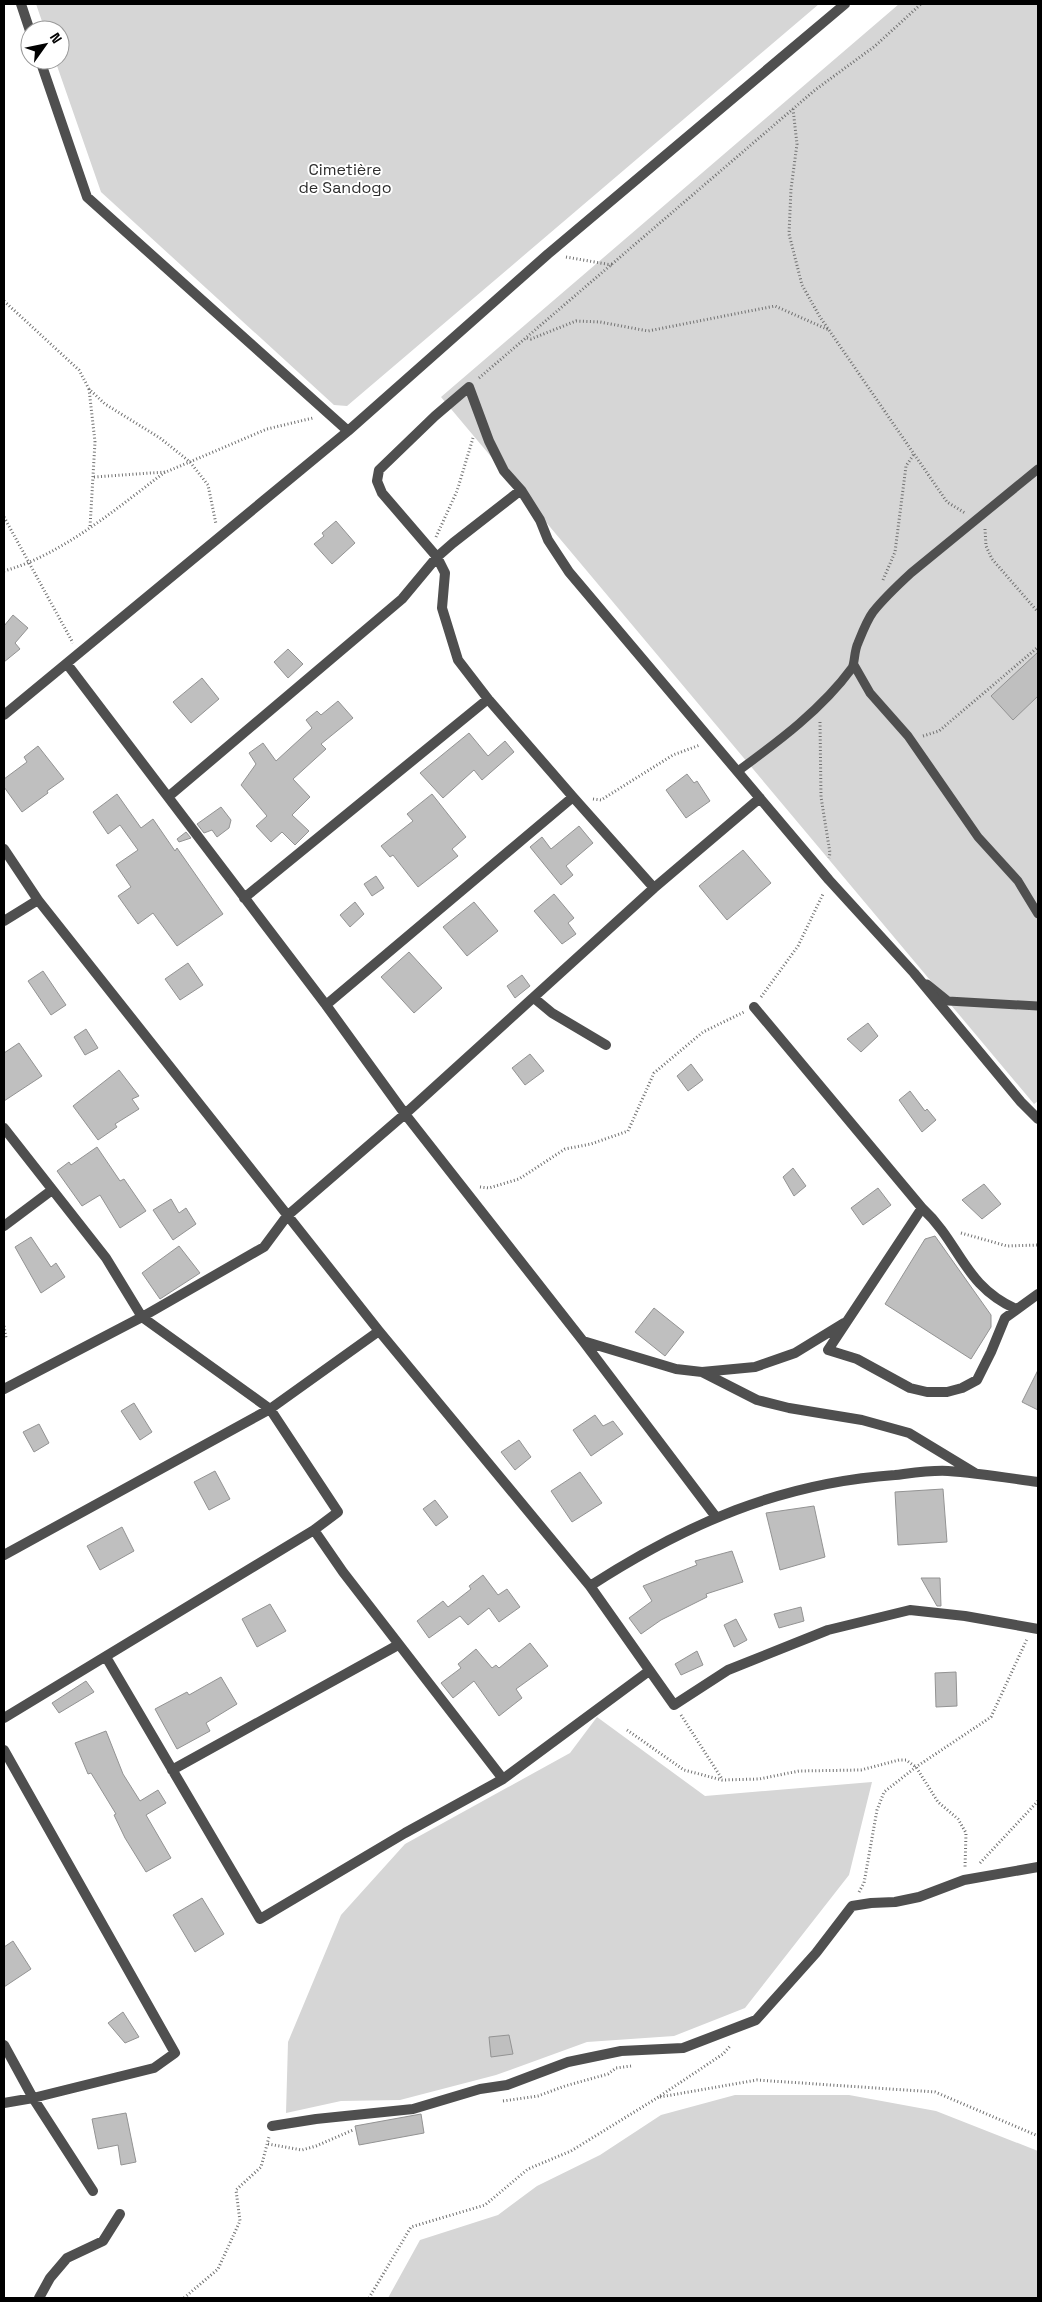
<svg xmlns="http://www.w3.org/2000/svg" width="1042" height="2302" font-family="'Space Grotesk',sans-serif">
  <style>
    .green { fill: #d6d6d6 }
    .building { fill: #bfbfbf; stroke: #939393 }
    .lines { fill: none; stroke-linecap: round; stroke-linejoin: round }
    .path { stroke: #717171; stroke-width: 3; stroke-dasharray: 1 2.5; stroke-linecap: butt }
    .lane { stroke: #4f4f4f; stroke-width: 9 }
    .street { stroke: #4f4f4f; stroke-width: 10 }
    .labels { text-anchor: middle; stroke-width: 4; stroke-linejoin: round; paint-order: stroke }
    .park-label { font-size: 16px; fill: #2d2d2d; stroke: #fff }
  </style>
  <rect width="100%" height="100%" fill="#fff"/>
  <path class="green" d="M36,4h783l-472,402 -13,-1 -233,-213 -46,-132h5v-30h-15z
    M899,4h139v1097l-4,3 -593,-707z
    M597,1717l108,79 167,-14 -23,93 -104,133 -71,28 -87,6 -91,33 -96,25 -59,1 -55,12 2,-71 53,-127 64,-71 165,-91z
    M735,2095h114l87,16 102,40v147h-650l32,-58 78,-25 39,-29 63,-31 61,-40z"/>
  <path class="building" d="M336,521l19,22 -23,21 -18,-20 10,-8 -2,-3z
    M13,615l15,13 -13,15 5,6 -16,13v-36z
    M288,649l15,15 -15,14 -14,-16z
    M1038,652v44l-25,24 -22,-24z
    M202,678l17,21 -28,24 -18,-21z
    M338,701l15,17 -32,26 5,5 -33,30 17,18 -18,18 17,16 -14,14 -13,-13 -11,10 -15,-16 11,-10 -26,-31 15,-21 -7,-11 14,-10 13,18 36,-33 -6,-8 11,-9 4,4z
    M469,733l19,23 17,-15 9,11 -32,28 -8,-10 -31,28 -23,-25z
    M38,746l26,33 -17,12 1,2 -26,19 -18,-25v-8l23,-17 -3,-5z
    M687,774l7,9 3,-2 13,20 -24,17 -20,-28z
    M117,794l24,34 12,-9 22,32 2,-3 46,66 -46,32 -24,-33 -15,11 -20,-28 13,-9 -15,-22 22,-15 -18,-25 -12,9 -15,-22z
    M432,794l34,43 -14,12 6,7 -40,31 -25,-32 -3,2 -9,-11 32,-25 -6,-7z
    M221,807l10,13 -2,8 -12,9 -5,-7 -8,3 -7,-9z
    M579,826l14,17 -27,23 7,9 -12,10 -31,-38 12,-10 9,12z
    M186,832l5,6 -12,4 -2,-3z
    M743,850l28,33 -44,37 -28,-34z
    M376,876l8,12 -12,8 -8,-12z
    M554,894l20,24 -6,5 8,11 -14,10 -28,-33z
    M355,902l9,12 -14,13 -10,-12z
    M474,902l24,29 -31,25 -24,-29z
    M409,952l33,36 -28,25 -33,-36z
    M188,963l15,22 -23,15 -15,-21z
    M43,971l23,34 -15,10 -23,-34z
    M522,975l8,11 -15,12 -8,-12z
    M868,1023l10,13 -17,16 -14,-13z
    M86,1029l12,19 -13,7 -11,-18z
    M19,1043l23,33 -38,25v-48z
    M530,1054l14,17 -19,14 -13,-17z
    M691,1064l12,16 -15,11 -11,-15z
    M119,1070l20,26 -7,3 7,10 -24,15 2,3 -19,13 -25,-34z
    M910,1091l15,20 2,-2 9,11 -14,12 -23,-32z
    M97,1147l23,34 4,-2 22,32 -26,17 -20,-33 -18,11 -25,-35 12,-9 2,3z
    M793,1168l13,18 -12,10 -11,-19z
    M984,1184l17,20 -19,15 -20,-19z
    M878,1188l13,17 -28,20 -12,-17z
    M171,1199l8,14 7,-5 10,16 -23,16 -20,-30z
    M935,1236l56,79v12l-20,32 -86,-55 40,-65z
    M31,1237l20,30 5,-4 9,14 -24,16 -26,-46z
    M179,1246l21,27 -40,26 -18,-26z
    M654,1308l30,24 -19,24 -30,-24z
    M1038,1370v40l-16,-8z
    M134,1403l18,29 -12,8 -19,-29z
    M595,1415l8,11 10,-5 10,13 -32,22 -18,-26z
    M39,1424l10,19 -15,9 -11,-20z
    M519,1440l12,17 -16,13 -14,-18z
    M215,1471l15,28 -21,11 -15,-28z
    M580,1472l22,31 -30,19 -21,-31z
    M943,1489l4,53 -49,3 -3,-53z
    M435,1500l13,17 -12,9 -13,-17z
    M814,1506l11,51 -45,13 -14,-57z
    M122,1527l12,24 -34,19 -13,-24z
    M732,1551l11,31 -37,12 1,3 -46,23 -20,14 -12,-16 23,-17 -9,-15 54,-21 -2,-4z
    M483,1575l15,20 9,-6 13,18 -21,15 -10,-14 -21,17 -8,-9 -31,22 -12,-17 26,-20 5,6 23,-18 -2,-3z
    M921,1578h19l1,28h-4z
    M270,1604l16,27 -29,16 -15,-28z
    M801,1607l3,14 -25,7 -5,-14z
    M736,1619l11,21 -13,7 -10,-22z
    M530,1643l18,23 -32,23 6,9 -23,18 -25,-35 -21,17 -12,-15 20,-15 -3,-4 18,-15 16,19 4,-3 3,3z
    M697,1651l6,14 -22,10 -6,-11z
    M956,1672l1,34 -21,1 -1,-34z
    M221,1677l16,27 -31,19 4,8 -33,18 -22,-40 32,-17 2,3z
    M86,1681l8,11 -35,21 -7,-10z
    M106,1731l17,43 17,27 18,-11 8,13 -20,12 25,43 -25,14 -21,-34 -11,-23 2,-1 -25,-41 -3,1 -13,-31z
    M202,1898l22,36 -29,18 -22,-37z
    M13,1941l18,28 -27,18v-40z
    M123,2012l16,25 -14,6 -17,-20z
    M509,2035l4,19 -22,3 -2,-20z
    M126,2113l10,49 -15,3 -3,-20 -20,4 -6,-30z
    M421,2114l3,19 -65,12 -4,-19z"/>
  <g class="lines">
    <path class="path" d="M793,109l4,35 -6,45 -2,45 13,51 18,32 127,185 18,11
      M566,257l46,8
      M4,301l75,69 10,19 16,15 55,34 30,24 18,23 8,39
      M527,338l4,1 45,-18 24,1 48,9 127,-25 54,24
      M479,378l336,-288 60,-44 46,-42
      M89,389l6,53 -5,85
      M94,477l72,-5 101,-43 46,-11
      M4,517l69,126
      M985,529l1,17 6,13 46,53
      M436,537l21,-46 16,-53
      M4,571c58,-16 113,-63 161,-99
      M883,580l12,-28 11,-86 8,-12
      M820,722l1,75 9,56 -1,5
      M923,736l16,-5 99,-84
      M593,799l8,1 72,-45 27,-10
      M761,997l37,-51 25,-52
      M480,1187l9,1 30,-9 46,-30 26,-5 37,-13 26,-58 49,-41 41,-20
      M961,1233l46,13 31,-1
      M4,1326l2,12
      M681,1715l41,64
      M627,1730l57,40 38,10 37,-1 40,-8 62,-1 38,-10h7l10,7 22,35 20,17 8,14 -1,34
      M980,1863l58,-62
      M859,1892l5,-9 13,-73 7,-18 32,-25 75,-50 36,-78
      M660,2097l97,-17 178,12 103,44
      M503,2101l35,-5 27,-10 43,-12 8,-6 15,-2
      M268,2144l34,6 14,-4 37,-16
      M184,2298l34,-29 22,-48 -4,-31 25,-23 8,-30
      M369,2298l42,-71 74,-22 43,-36 43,-18 86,-53 66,-44 8,-9"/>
    <path class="lane" d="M854,665l16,28 38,43 70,101 40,44 20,33
      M738,771c41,-30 84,-62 114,-103 3,-5 2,-17 6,-25 4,-10 9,-23 15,-31 11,-14 25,-27 38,-39l127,-104
      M927,984l21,17 90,5"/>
    <path class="street" d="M21,4l9,27
      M40,60l47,137 261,234
      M67,664l259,341 79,109 178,227 133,176
      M4,715l344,-284 200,-177 297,-250
      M168,797l234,-198 35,-42 16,-14 68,-53
      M4,849l34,51 341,431 211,255 84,119 54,-35 100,-40 82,-20 55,6 73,13
      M654,888l-81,-91 -85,-98 -30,-39 -16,-52 3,-35 -8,-16 -55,-64 -5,-12 2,-11 56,-54 34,-29 20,54 15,30 17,19 19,30 8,20 21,32 260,308 85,93 107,129 17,17
      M244,898l244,-199
      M4,921l34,-21
      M534,998l18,15 54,32
      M326,1005l247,-208
      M754,1007l168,201c39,36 41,77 94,101
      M4,1128l102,130 36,59 128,92 68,103 -24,18 -310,188
      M922,1208l-94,142 29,9 53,29 17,4h20l15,-4 15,-8 14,-28 14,-34 33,-24
      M4,1226l48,-36
      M583,1341l93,28 26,3 53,-5 40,-14 49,-30
      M702,1372l55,28 32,8 73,12 47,13 66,40
      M4,1389l138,-72 122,-70 23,-31 118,-102 249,-226 106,-90
      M314,1530l29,42 160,207
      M4,1555l266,-146 109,-78
      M590,1586c96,-62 190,-103 305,-111 17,-2 36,-5 53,-4 30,2 60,7 90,11
      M106,1657l154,262 145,-86 98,-54 146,-108
      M4,1750l171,303 -21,15 -121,30 -29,5
      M172,1770l226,-125
      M4,2045l29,53 60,93
      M272,2126l44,-7 97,-10 67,-20 27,-4 61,-23 53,-11 62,-3 73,-28 60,-67 36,-47 19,-3 24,-1 24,-5 45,-17 74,-13
      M39,2298l11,-20 17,-20 36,-17 17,-27"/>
  </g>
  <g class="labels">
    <g class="park-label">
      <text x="345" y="175">Cimetière<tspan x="345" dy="18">de Sandogo</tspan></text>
    </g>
  </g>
  <rect width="1042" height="2302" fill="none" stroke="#000000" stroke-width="10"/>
  <g transform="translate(45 45) rotate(57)"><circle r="24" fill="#ffffff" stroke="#999999"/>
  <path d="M0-4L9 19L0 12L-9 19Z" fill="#000000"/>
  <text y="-8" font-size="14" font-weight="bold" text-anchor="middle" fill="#000000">N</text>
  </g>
</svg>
